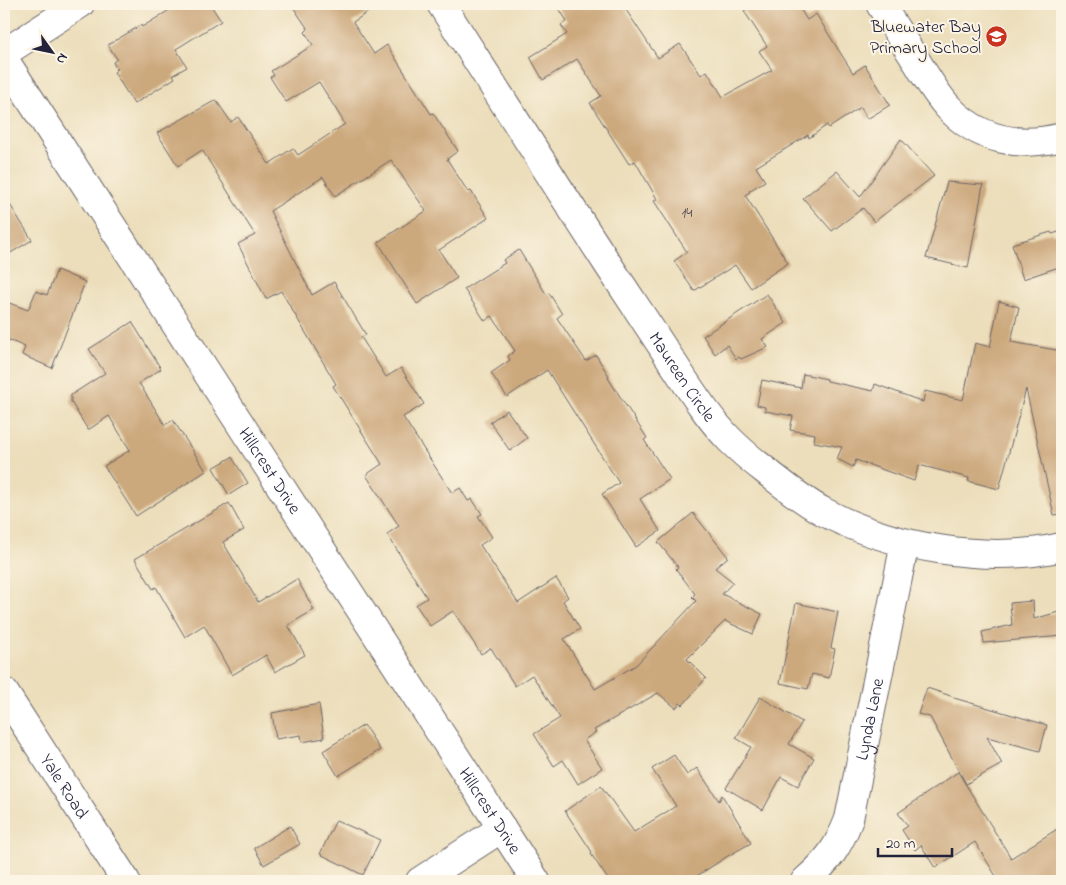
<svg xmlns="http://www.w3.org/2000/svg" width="1066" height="885" font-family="'Indie Flower',sans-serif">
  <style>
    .building { fill: #cca87d }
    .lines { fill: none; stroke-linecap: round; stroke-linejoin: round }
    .minor-casing { stroke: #696468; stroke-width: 30 }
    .tertiary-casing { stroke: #696468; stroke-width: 30 }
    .minor { stroke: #fff; stroke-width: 28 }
    .tertiary { stroke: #fff; stroke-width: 28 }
    .labels { text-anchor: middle; stroke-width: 4; stroke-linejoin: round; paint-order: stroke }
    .number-label { font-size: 15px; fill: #4c444c }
    .poi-label { font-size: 18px; fill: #22223b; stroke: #fcf5e5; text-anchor: end }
    .street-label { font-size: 18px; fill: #22223b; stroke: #fcf5e5 }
  </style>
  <rect width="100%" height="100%" fill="#fcf5e5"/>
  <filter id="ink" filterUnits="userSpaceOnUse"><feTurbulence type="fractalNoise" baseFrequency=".02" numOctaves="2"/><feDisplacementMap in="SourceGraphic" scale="10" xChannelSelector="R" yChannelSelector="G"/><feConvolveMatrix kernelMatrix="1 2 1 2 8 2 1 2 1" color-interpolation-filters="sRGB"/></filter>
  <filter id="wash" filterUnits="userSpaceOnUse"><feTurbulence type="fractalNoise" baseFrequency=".0096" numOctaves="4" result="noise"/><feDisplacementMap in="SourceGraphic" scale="20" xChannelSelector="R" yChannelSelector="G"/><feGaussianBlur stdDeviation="1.12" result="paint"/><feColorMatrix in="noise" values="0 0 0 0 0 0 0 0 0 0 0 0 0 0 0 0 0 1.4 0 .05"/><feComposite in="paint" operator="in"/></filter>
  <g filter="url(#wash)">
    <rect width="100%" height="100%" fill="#ecdebb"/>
    <g id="blocks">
      <path class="building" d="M179,4h31l11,17 -45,28 11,18 -14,8 2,3 -41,26 -20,-32 3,-2 -4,-8 4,-3 -9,-14 33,-20 1,2z
        M291,4h89l-27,18 21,32 13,-9 44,69 2,-1 25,38 -11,8 21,33 3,-1 17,27 -49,32 18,28 -40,26 -39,-62 48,-31 -35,-51 -56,36 -12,-19 -53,34 42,84 22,-13 32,53 -5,2 25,40 15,-9 23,36 -21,13 49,76 8,-5 8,13 4,-2 10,15 -4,2 14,21 -12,8 38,58 38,-25 12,19 -5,4 17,28 -16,10 31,50 41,-24 60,-64 -4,-4 3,-3 -19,-25 2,-2 -20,-25 35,-29 35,44 -13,11 18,14 -11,12 40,20 -9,20 -28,-13 -38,38 19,19 -23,27 -3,-2 -4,5 -18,-15 -64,37 2,2 -12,8 18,28 -24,16 -15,-24 -9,6 -20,-32 26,-16 -28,-43 -17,11 -24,-38 -10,6 -28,-43 -23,15 -14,-21 11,-7 -40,-64 12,-8 -33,-51 16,-11 -49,-78 3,-2 -55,-93 -15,8 -28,-55 17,-9 -53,-85 -24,16 -21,-33 59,-33 15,22 7,-5 31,47 24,-16 5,7 47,-31 -26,-42 -33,20 -16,-25 4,-2 -3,-4 42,-26 -8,-13 3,-3z
        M556,4h66l36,54 22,-14 21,31 6,-4 16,26 49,-27 -13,-19 8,-5 -23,-35 10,-7h43l10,16 9,-6 37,59 12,-8 25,40 -23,14 -6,-12 -32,21 -2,-3 -18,13 -1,-3 -52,32 9,14 -16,10 1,1 -5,3 43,68 -37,25 -16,-23 -41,26 -20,-30 13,-9 -33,-51 3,-2 -22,-38 -6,3 -39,-61 11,-7 -24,-37 -34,21 -13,-23 37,-23 -6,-9 6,-4z
        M901,139l33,37 -60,46 -11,-14 -31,23 -29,-33 34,-27 23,26z
        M947,182l36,3 -15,83 -42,-10z
        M4,195l28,45 -28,17z
        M1062,231v35l-39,13 -11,-35 39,-12 1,2z
        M519,250l27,44 3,-1 13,21 -5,4 29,43 10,-6 13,21 -1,2 39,60 -3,2 26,39 -30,20 20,32 -24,16 -34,-53 17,-11 -72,-113 -40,27 -16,-24 19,-13 -2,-4 7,-5 -23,-35 -7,5 -21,-32 41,-26 -2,-3z
        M57,270l28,12 -33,86 -30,-13 3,-8 -21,-9v-37l24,9 8,-19 11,4z
        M767,294l19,29 -24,16 6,8 -27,12 -2,-2 -3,2 -9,-14 -12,9 -12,-18z
        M999,301l20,6 -8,35 51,9v163l-8,1 -28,-126 -27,100 -31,-8 1,-3 -50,-13 -5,16 -58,-21 -3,7 -16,-8 5,-12 -28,-5 1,-8 -25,-4 3,-14 -28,-5v-4l-8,-2 5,-25 39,8 2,-14 24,5v2l46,10 2,-7 48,18 2,-11 38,9 12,-57 15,4z
        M132,322l29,47 -22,14 26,42 8,-5 33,51 -70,45 -32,-50 26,-16 -21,-34 -21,14 -17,-28v-7l34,-22 -16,-24z
        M507,410l20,28 -17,13 -20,-29z
        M232,457l16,26 -19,12 -16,-27z
        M229,503l15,27 -21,12 35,60 39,-23 17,31 -26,15 17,30 -30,17 -9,-17 -34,20 -28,-50 -19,12 -29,-50 -3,2 -18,-30z
        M1033,601l1,18 28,-8v25l-78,7 -2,-11 30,-7 -2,-22z
        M796,603l42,9 -7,36 4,1 -6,29 -17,-4 -4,15 -28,-6z
        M927,688l27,9v1l93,27 -7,26 -53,-14 15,27 -36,20 -36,-67 -12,-3z
        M760,697l42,25 -13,22 25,14 -16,28 -17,-9 -18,33 -37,-22 25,-41 -15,-9z
        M319,704l5,34 -22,4 -1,-7 -25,4 -4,-26z
        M364,725l16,25 -42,26 -15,-25z
        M674,755l13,20 10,-7 22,33 3,-6 29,48 -23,13 -39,25h-80l-18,-27 1,-2 -27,-41 36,-25 33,46 42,-26 -24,-37z
        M958,772l53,86 51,-32v55h-63l-24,-39 -40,26 -14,-23 -6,5 -13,-20 6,-4 -10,-13z
        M336,820l44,20 -17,35 -43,-21z
        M290,826l10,18 -36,21 -10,-17z"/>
    </g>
  </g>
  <g filter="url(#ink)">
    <use href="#blocks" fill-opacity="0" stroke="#696468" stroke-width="1"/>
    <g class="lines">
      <defs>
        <g id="minor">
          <path id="s1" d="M441,4c55,86 110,173 166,259 22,33 44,67 66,100 17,26 34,53 56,76 11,11 24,22 37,32 18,14 37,30 58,41 68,36 163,52 238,35"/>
          <path d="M880,4c12,19 24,38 37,58 9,15 19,31 30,44 31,34 72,42 115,31"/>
          <path d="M4,53l76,-49"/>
          <path id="s2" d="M4,692l122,189"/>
          <path d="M420,881l82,-53"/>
          <path id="s3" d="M805,881c23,-20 33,-33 44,-62l56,-276"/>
        </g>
        <g id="tertiary">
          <path id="s4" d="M4,59l532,822"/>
        </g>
      </defs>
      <use href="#minor" class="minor-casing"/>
      <use href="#tertiary" class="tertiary-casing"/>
      <use href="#minor" class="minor"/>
      <use href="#tertiary" class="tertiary"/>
    </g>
  </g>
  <defs>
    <symbol id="school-disc" viewBox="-11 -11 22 22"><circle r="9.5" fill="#c8321e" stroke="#fcf5e5"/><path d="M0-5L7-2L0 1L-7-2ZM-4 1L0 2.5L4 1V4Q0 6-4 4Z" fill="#fff"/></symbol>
  </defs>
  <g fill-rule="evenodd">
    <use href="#school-disc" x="984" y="24" width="25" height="25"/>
  </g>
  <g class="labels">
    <g class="number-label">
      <text x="687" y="217">14</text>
    </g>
    <g class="poi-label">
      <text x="981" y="32">Bluewater Bay<tspan x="981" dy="21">Primary School</tspan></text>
    </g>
    <g class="street-label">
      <text dy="6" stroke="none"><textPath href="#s1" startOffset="444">Maureen Circle</textPath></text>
      <text dy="6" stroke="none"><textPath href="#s4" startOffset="490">Hillcrest Drive</textPath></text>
      <text dy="6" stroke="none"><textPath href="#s3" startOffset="179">Lynda Lane</textPath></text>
      <text dy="6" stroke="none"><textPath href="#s2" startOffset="112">Yale Road</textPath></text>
      <text dy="6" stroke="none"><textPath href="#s4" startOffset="895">Hillcrest Drive</textPath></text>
    </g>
  </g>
  <rect width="1066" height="885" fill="none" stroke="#fcf5e5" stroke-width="20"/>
  <g transform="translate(52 52) rotate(123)" stroke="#fcf5e5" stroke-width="4" paint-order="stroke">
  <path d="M0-4L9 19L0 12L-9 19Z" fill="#22223b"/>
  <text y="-8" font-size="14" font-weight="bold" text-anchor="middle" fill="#22223b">N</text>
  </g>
  <path d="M878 848v8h74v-8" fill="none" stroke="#22223b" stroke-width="2.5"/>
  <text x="886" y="848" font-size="15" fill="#22223b" stroke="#fcf5e5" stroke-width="4" paint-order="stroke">20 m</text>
</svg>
